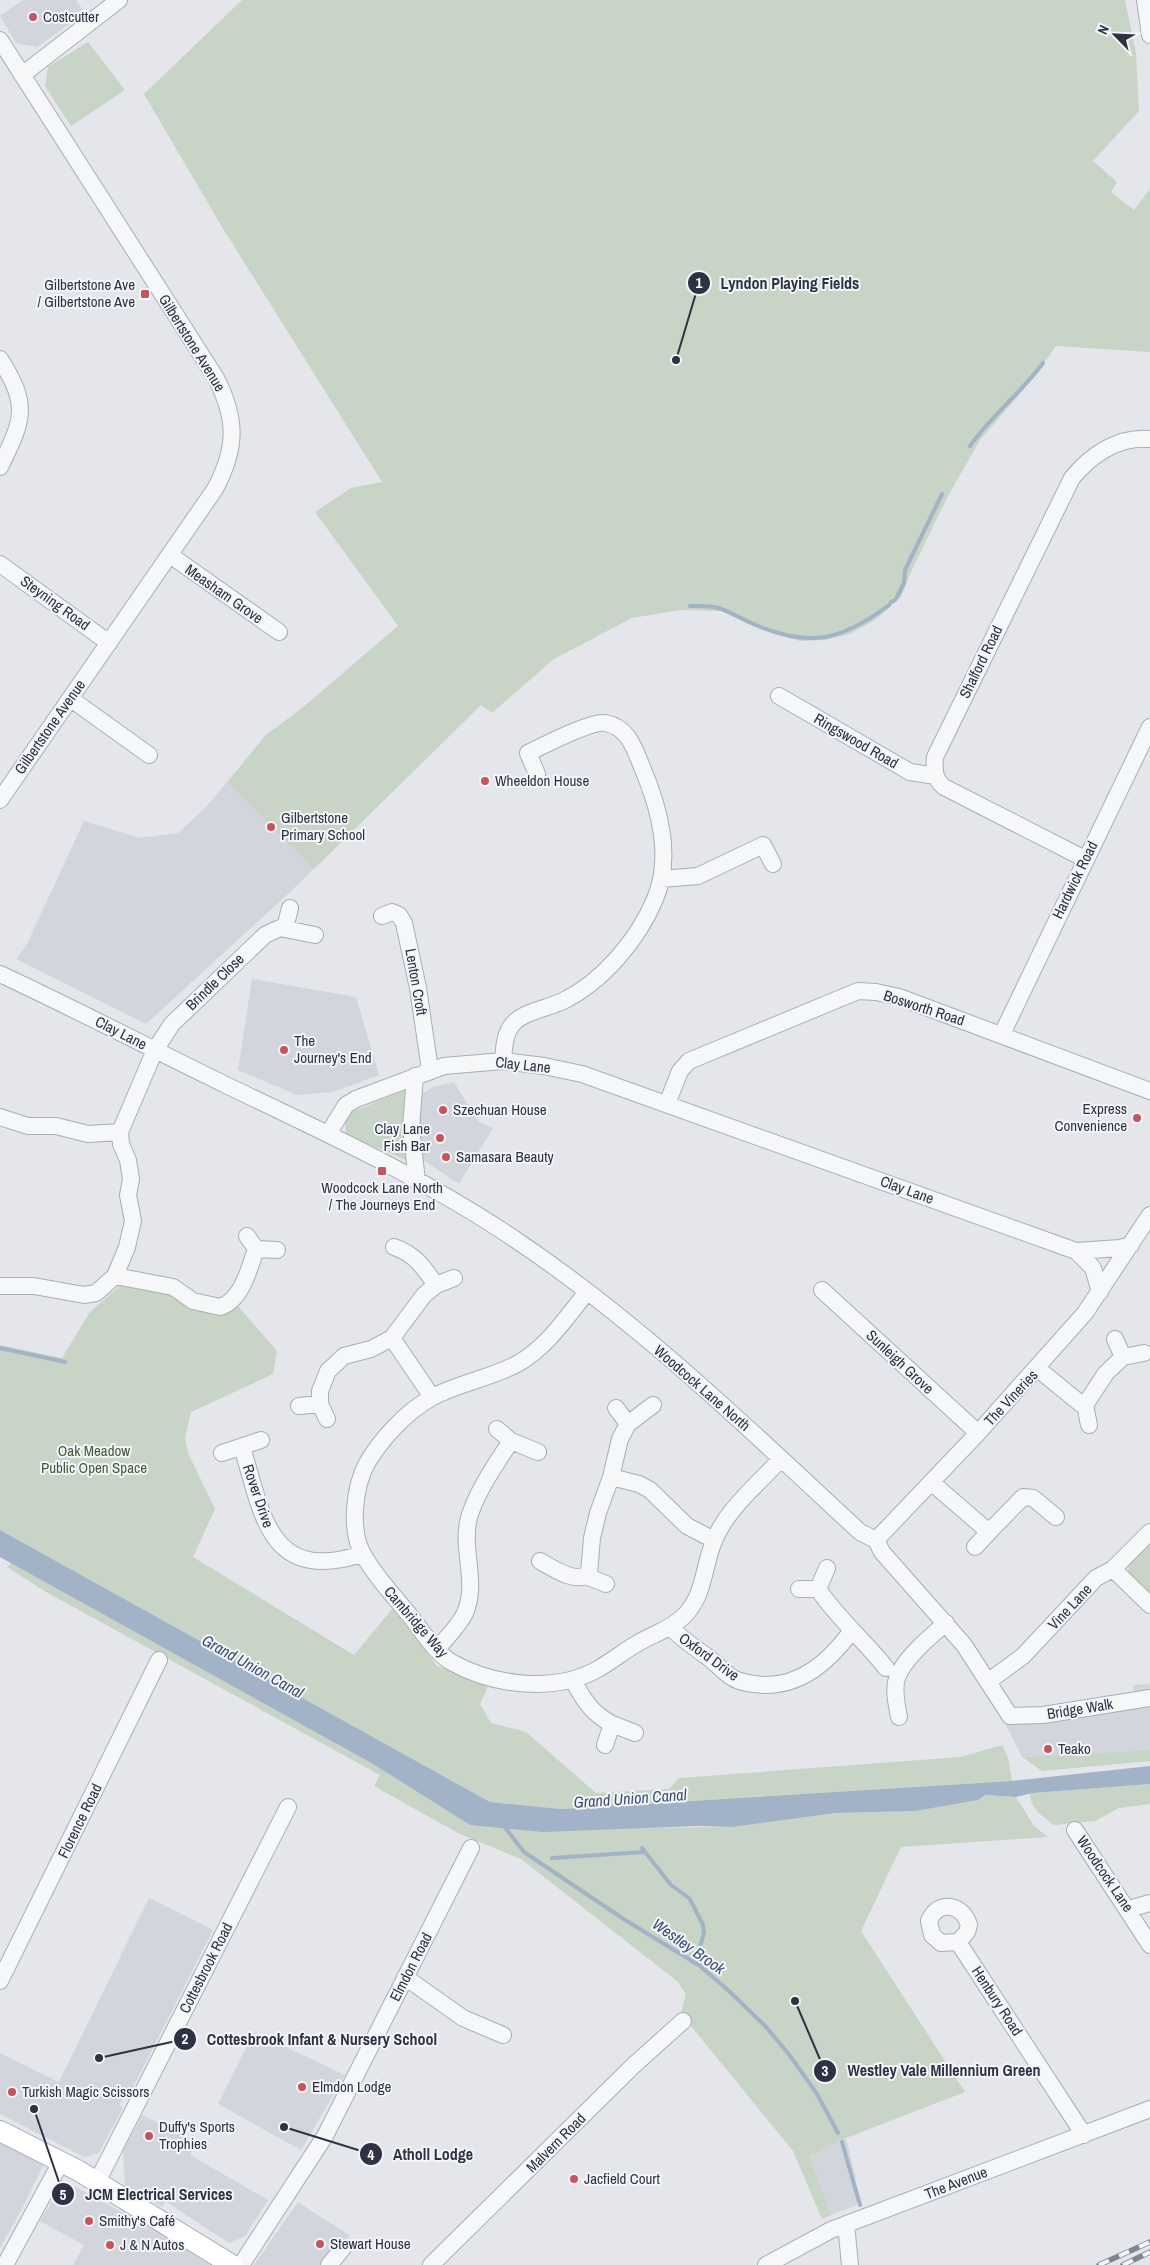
<svg xmlns="http://www.w3.org/2000/svg" width="1150" height="2265" font-family="'Archivo Narrow',sans-serif">
  <style>
    .built { fill: #d2d5dc }
    .green { fill: #c8d4c6 }
    .water { fill: #a2b2c7 }
    .lines { fill: none; stroke-linecap: round; stroke-linejoin: round }
    .stream { stroke: #a2b2c7; stroke-width: 4 }
    .minor-casing { stroke: #a9adb5; stroke-width: 18 }
    .major-casing { stroke: #a4aab5; stroke-width: 22 }
    .minor { stroke: #f6f7f9; stroke-width: 16 }
    .major { stroke: #fff; stroke-width: 20 }
    .rail-casing { stroke: #7e8593; stroke-width: 5.5 }
    .rail { stroke: #f3f5f8; stroke-width: 4; stroke-dasharray: 11; stroke-linecap: butt }
    .poi-dot { fill: #c5545e; stroke: #f3f5f8; stroke-width: 2 }
    .labels { text-anchor: middle; stroke-width: 4; stroke-linejoin: round; paint-order: stroke }
    .poi-label { font-size: 15px; fill: #2d3342; stroke: #f3f5f8; text-anchor: start }
    .street-label { font-size: 15px; fill: #2d3342; stroke: #f3f5f8 }
    .park-label { font-size: 15px; fill: #3f5c3b; stroke: #f3f5f8 }
    .water-label { font-size: 16px; font-style: italic; fill: #3a5073; stroke: #f3f5f8 }
    .leader { fill: none; stroke: #2d3342; stroke-width: 2 }
    .callout-dot { fill: #2d3342; stroke: #f3f5f8; stroke-width: 2 }
    .mark-label { font-size: 15px; text-anchor: middle; font-weight: bold; fill: #fff }
    .callout-label { font-size: 16px; text-anchor: middle; font-weight: bold; fill: #2d3342; stroke: #f3f5f8; stroke-width: 4; stroke-linejoin: round; paint-order: stroke }
  </style>
  <rect width="100%" height="100%" fill="#e4e6eb"/>
  <path class="built" d="M23,0h53l9,13 -48,34 -21,-4 -16,-27z
    M481,705l-192,188 -143,131 -130,-65 10,-13 58,-125 56,17 38,-5 28,-26 60,-72 35,-26z
    M252,979l104,18 23,78 -46,17 -36,3 -59,-25z
    M454,1082l24,39 15,7 -34,56 -36,-24 -4,-19 1,-47 14,-7z
    M1150,1684v66l-128,7 -17,-34 9,-10 120,-20 -1,-8z
    M149,1898l64,32 -84,165 -5,2 -4,7 2,5 -23,44 -15,4 -84,-43v-61l59,29z
    M254,2032l91,43 -44,75 -83,-46z
    M142,2115l55,27 -7,13 78,45 -23,36 -16,7 -64,-42 -3,6 -37,-22 -2,-34z
    M846,2138l9,37 2,30 -26,10 -21,-59z
    M0,2142l44,21 -20,42 -24,43z
    M68,2183l87,47 55,35h-137l11,-20 -44,-24 20,-32z
    M298,2202l52,34 -28,29h-68z"/>
  <path class="green" d="M242,0h883l11,53 3,58 -46,50 24,21 -6,10 23,18 16,-21v163l-94,-6 -21,30 -55,64 -32,56 -37,76 -10,25 -26,23 -25,14 -25,6 -25,1 -21,-6 -58,-24 -41,-1 -48,8 -78,41 -62,54 -11,-8 -167,164 -86,-87 38,-47 35,-26 97,-83 -83,-114 36,-24 31,-6 -160,-255 -78,-133z
    M88,42l37,48 -54,36 -26,-40 3,-19z
    M408,1089l3,73 -65,-27 -1,-12 4,-10z
    M122,1284c15,2 34,3 47,8 26,12 38,33 68,13l40,46 -4,23 -82,38 -6,25 3,16 27,56 -22,48 161,98 39,-47 44,58 51,20 -8,18 11,19 35,9 70,61 73,-4 10,-11 281,-21 42,-12 6,12 4,24 -451,28 -71,-7 -490,-272v-185l62,13 28,-46z
    M1150,1542v55l-21,-22 -1,-12z
    M12,1563l361,201 97,61 157,3 106,-1 103,-14 80,-2 61,-11 8,-5 31,2 18,29 14,11 -147,10 -40,84 104,161 -119,46 -36,18 21,59 -9,4 -29,-68 -102,-125 -8,-5 -2,-8 5,-19 -9,-13 -156,-122 -63,-26 -84,-47 6,-11 -334,-183 -39,-25z
    M1150,1750v11l-108,10 -20,-14z
    M1150,1784v20l-31,4 -24,13 -41,4c-12,-10 -23,-15 -24,-31l3,-1z"/>
  <path class="water" d="M0,1530l490,272 71,7 451,-28 138,-15v18l-117,9 -17,4 -31,-2 -7,5 -62,11 -80,2 -103,14 -36,-1 -154,6 -73,-7 -97,-61 -373,-207z"/>
  <g class="lines">
    <path class="stream" d="M970,446c21,-30 51,-53 73,-83
      M897,597l7,-14 1,-13 37,-76
      M891,602l4,-2
      M690,606c33,-1 33,4 61,17 57,25 89,19 138,-18
      M0,1348l65,14
      M503,1825l21,27 98,66 78,48 29,25 38,37 24,29 26,37 21,39
      M642,1848l29,37 18,13 5,9 9,18 1,8 -6,21 2,12
      M552,1858l92,-6
      M842,2142l18,63"/>
    <defs>
      <path id="minor" d="M1145,0l5,35
        M0,40l216,338c21,41 21,70 -1,111l-215,311
        M22,75l97,-75
        M0,359c30,47 23,61 0,108
        M170,555l109,77
        M0,564l109,79
        M779,696l131,76 26,4
        M71,699l78,56
        M1085,859l-141,-72c-10,-8 -10,-18 -9,-30l137,-279c19,-23 46,-42 78,-39
        M661,879l37,-3 65,-31 10,19
        M382,916l10,-4 7,3 5,8 14,65 12,82
        M285,928l5,-20
        M0,974c77,36 152,75 228,112 98,47 198,93 288,154 125,84 234,190 344,292l16,8 6,12 82,93 46,71 33,-1 107,-17
        M1002,1034l148,-307
        M503,1061c1,-11 1,-26 9,-36 11,-14 35,-16 51,-24 39,-19 75,-61 92,-102 18,-43 4,-92 -13,-132 -8,-20 -14,-40 -37,-44 -15,-2 -62,23 -77,30l9,21
        M415,1076l-4,51 6,54
        M667,1104l13,-33 9,-10 169,-70 18,1 23,5 251,94
        M0,1117l28,9h28l32,8 32,-2
        M328,1134l18,-29 10,-6 88,-33 59,-5 41,5 38,8 494,177 44,-3 11,-3
        M256,1249l21,1
        M1076,1251l17,17 7,24
        M115,1276l58,11 20,14 27,6c22,-7 29,-38 36,-58l-9,-13
        M436,1285l18,-7
        M0,1286h34l50,9 12,-2 19,-17 12,-29 6,-26 -5,-26 3,-16 -3,-19 -7,-16 -1,-12 35,-82 17,-26 93,-89 15,-7 35,7
        M822,1290l156,143
        M587,1292c-21,26 -41,56 -70,72 -26,14 -62,20 -86,34 -25,14 -49,40 -64,65 -13,24 -18,69 -3,93 13,23 31,41 47,61 12,15 25,37 42,46 42,23 102,30 145,6 14,-8 26,-18 40,-26 15,-9 33,-14 46,-27 21,-21 19,-49 30,-75 12,-31 45,-58 67,-82
        M392,1338l32,-43 12,-10c-12,-17 -21,-31 -42,-38
        M1115,1339l8,18
        M1038,1369l43,35 4,1 21,-32 17,-16 21,-4
        M1085,1405l4,20
        M299,1406l21,-2
        M616,1408l12,16
        M327,1419l-7,-15v-13l8,-20 16,-15 27,-7 21,-11 40,59
        M511,1441l27,11
        M242,1447c21,69 27,137 120,107
        M222,1453l39,-13
        M611,1477l9,-38 8,-15 25,-19
        M931,1482l58,50 34,-35 10,1 23,19
        M876,1540l102,-107 107,-120 65,-98
        M975,1547l14,-15
        M540,1561c12,7 37,24 49,12l3,-35 6,-25 13,-36 28,7 11,6 37,36 27,14
        M1113,1569l37,36
        M586,1576l20,8
        M799,1589h19l9,-21
        M818,1589c20,30 46,51 68,79
        M670,1627c12,12 25,21 39,31 8,6 15,15 24,20 8,5 20,6 30,7 39,1 66,-24 88,-53
        M437,1649c9,-11 22,-23 28,-36 13,-30 -3,-61 3,-91 5,-25 29,-60 43,-81l-14,-12
        M573,1680c10,19 18,33 39,44
        M989,1681l34,-25 73,-78 17,-9 37,-37
        M899,1717c-2,-11 -6,-27 -2,-39 6,-19 34,-42 49,-55
        M605,1745l7,-21 23,9
        M1075,1830l75,115
        M1129,1909l21,-6
        M958,1942l9,-10 2,-7c-6,-21 -31,-26 -40,-4l3,14 9,8 17,-1 126,193
        M405,1977l58,41 40,17
        M0,1981l159,-321
        M97,2182l191,-375
        M846,2224l4,41
        M5,2265l56,-103
        M241,2265l84,-129 146,-288
        M329,2265l14,-17
        M431,2265l203,-200 49,-44
        M766,2265l65,-35 319,-121"/>
      <path id="major" d="M0,2131l79,40 153,94"/>
    </defs>
    <use href="#minor" class="minor-casing"/>
    <use href="#major" class="major-casing"/>
    <use href="#minor" class="minor"/>
    <use href="#major" class="major"/>
    <defs>
      <path id="rail" d="M1099,2265l51,-23
        M1123,2265l27,-13"/>
    </defs>
    <use href="#rail" class="rail-casing"/>
    <use href="#rail" class="rail"/>
  </g>
  <g class="poi-dot">
    <circle cx="33" cy="17" r="5"/>
    <rect x="140" y="289" width="10" height="10" rx="2.5"/>
    <circle cx="485" cy="781" r="5"/>
    <circle cx="271" cy="827" r="5"/>
    <circle cx="284" cy="1050" r="5"/>
    <circle cx="443" cy="1110" r="5"/>
    <circle cx="1137" cy="1118" r="5"/>
    <circle cx="440" cy="1138" r="5"/>
    <circle cx="446" cy="1157" r="5"/>
    <rect x="377" y="1166" width="10" height="10" rx="2.5"/>
    <circle cx="1048" cy="1749" r="5"/>
    <circle cx="302" cy="2087" r="5"/>
    <circle cx="12" cy="2092" r="5"/>
    <circle cx="149" cy="2136" r="5"/>
    <circle cx="574" cy="2179" r="5"/>
    <circle cx="89" cy="2221" r="5"/>
    <circle cx="320" cy="2244" r="5"/>
    <circle cx="110" cy="2245" r="5"/>
  </g>
  <g class="labels">
    <g class="poi-label">
      <text x="43" y="22">Costcutter</text>
      <text x="135" y="290" text-anchor="end">Gilbertstone Ave<tspan x="135" dy="17">/ Gilbertstone Ave</tspan></text>
      <text x="495" y="786">Wheeldon House</text>
      <text x="281" y="823">Gilbertstone<tspan x="281" dy="17">Primary School</tspan></text>
      <text x="294" y="1046">The<tspan x="294" dy="17">Journey's End</tspan></text>
      <text x="1127" y="1114" text-anchor="end">Express<tspan x="1127" dy="17">Convenience</tspan></text>
      <text x="453" y="1115">Szechuan House</text>
      <text x="430" y="1134" text-anchor="end">Clay Lane<tspan x="430" dy="17">Fish Bar</tspan></text>
      <text x="456" y="1162">Samasara Beauty</text>
      <text x="382" y="1193" text-anchor="middle">Woodcock Lane North<tspan x="382" dy="17">/ The Journeys End</tspan></text>
      <text x="1058" y="1754">Teako</text>
      <text x="312" y="2092">Elmdon Lodge</text>
      <text x="22" y="2097">Turkish Magic Scissors</text>
      <text x="159" y="2132">Duffy's Sports<tspan x="159" dy="17">Trophies</tspan></text>
      <text x="584" y="2184">Jacfield Court</text>
      <text x="99" y="2226">Smithy's Café</text>
      <text x="330" y="2249">Stewart House</text>
      <text x="120" y="2250">J &amp; N Autos</text>
    </g>
    <g class="street-label">
      <text transform="translate(192 343) rotate(58)" y="5">Gilbertstone Avenue</text>
      <text transform="translate(224 594) rotate(35)" y="5">Measham Grove</text>
      <text transform="translate(55 603) rotate(36)" y="5">Steyning Road</text>
      <text transform="translate(981 662) rotate(-64)" y="5">Shalford Road</text>
      <text transform="translate(50 727) rotate(-55)" y="5">Gilbertstone Avenue</text>
      <text transform="translate(856 741) rotate(30)" y="5">Ringswood Road</text>
      <text transform="translate(1075 880) rotate(-64)" y="5">Hardwick Road</text>
      <text transform="translate(215 982) rotate(-44)" y="5">Brindle Close</text>
      <text transform="translate(416 982) rotate(80)" y="5">Lenton Croft</text>
      <text transform="translate(924 1008) rotate(18)" y="5">Bosworth Road</text>
      <text transform="translate(121 1033) rotate(27)" y="5">Clay Lane</text>
      <text transform="translate(523 1065) rotate(6)" y="5">Clay Lane</text>
      <text transform="translate(907 1190) rotate(20)" y="5">Clay Lane</text>
      <text transform="translate(900 1362) rotate(43)" y="5">Sunleigh Grove</text>
      <text transform="translate(702 1388) rotate(41)" y="5">Woodcock Lane North</text>
      <text transform="translate(1011 1398) rotate(-47)" y="5">The Vineries</text>
      <text transform="translate(258 1496) rotate(71)" y="5">Rover Drive</text>
      <text transform="translate(1070 1607) rotate(-47)" y="5">Vine Lane</text>
      <text transform="translate(416 1622) rotate(49)" y="5">Cambridge Way</text>
      <text transform="translate(709 1657) rotate(36)" y="5">Oxford Drive</text>
      <text transform="translate(1080 1709) rotate(-9)" y="5">Bridge Walk</text>
      <text transform="translate(80 1821) rotate(-64)" y="5">Florence Road</text>
      <text transform="translate(1105 1874) rotate(56)" y="5">Woodcock Lane</text>
      <text transform="translate(411 1967) rotate(-63)" y="5">Elmdon Road</text>
      <text transform="translate(206 1968) rotate(-63)" y="5">Cottesbrook Road</text>
      <text transform="translate(997 2001) rotate(57)" y="5">Henbury Road</text>
      <text transform="translate(556 2143) rotate(-45)" y="5">Malvern Road</text>
      <text transform="translate(956 2183) rotate(-21)" y="5">The Avenue</text>
    </g>
    <g class="park-label">
      <text x="94" y="1456">Oak Meadow<tspan x="94" dy="17">Public Open Space</tspan></text>
    </g>
    <g class="water-label">
      <text transform="translate(253 1666) rotate(29)" y="6">Grand Union Canal</text>
      <text transform="translate(630 1798) rotate(-4)" y="6">Grand Union Canal</text>
      <text transform="translate(689 1946) rotate(35)" y="6">Westley Brook</text>
    </g>
  </g>
  <path class="leader" d="M676 360L699 283M99 2058L185 2039M795 2001L825 2071M284 2127L371 2154M34 2109L63 2194"/>
  <g class="callout-dot">
    <circle cx="676" cy="360" r="5"/>
    <circle cx="99" cy="2058" r="5"/>
    <circle cx="795" cy="2001" r="5"/>
    <circle cx="284" cy="2127" r="5"/>
    <circle cx="34" cy="2109" r="5"/>
    <circle cx="699" cy="283" r="12"/>
    <circle cx="185" cy="2039" r="12"/>
    <circle cx="825" cy="2071" r="12"/>
    <circle cx="371" cy="2154" r="12"/>
    <circle cx="63" cy="2194" r="12"/>
  </g>
  <g class="mark-label">
    <text x="699" y="288">1</text>
    <text x="185" y="2044">2</text>
    <text x="825" y="2076">3</text>
    <text x="371" y="2160">4</text>
    <text x="63" y="2200">5</text>
  </g>
  <g class="callout-label">
    <text x="790" y="289">Lyndon Playing Fields</text>
    <text x="322" y="2045">Cottesbrook Infant &amp; Nursery School</text>
    <text x="944" y="2076">Westley Vale Millennium Green</text>
    <text x="433" y="2160">Atholl Lodge</text>
    <text x="159" y="2200">JCM Electrical Services</text>
  </g>
  <g transform="translate(1115 35) rotate(294)" stroke="#f3f5f8" stroke-width="4" paint-order="stroke">
  <path d="M0-4L9 19L0 12L-9 19Z" fill="#2d3342"/>
  <text y="-8" font-size="14" font-weight="bold" text-anchor="middle" fill="#2d3342">N</text>
  </g>
</svg>
